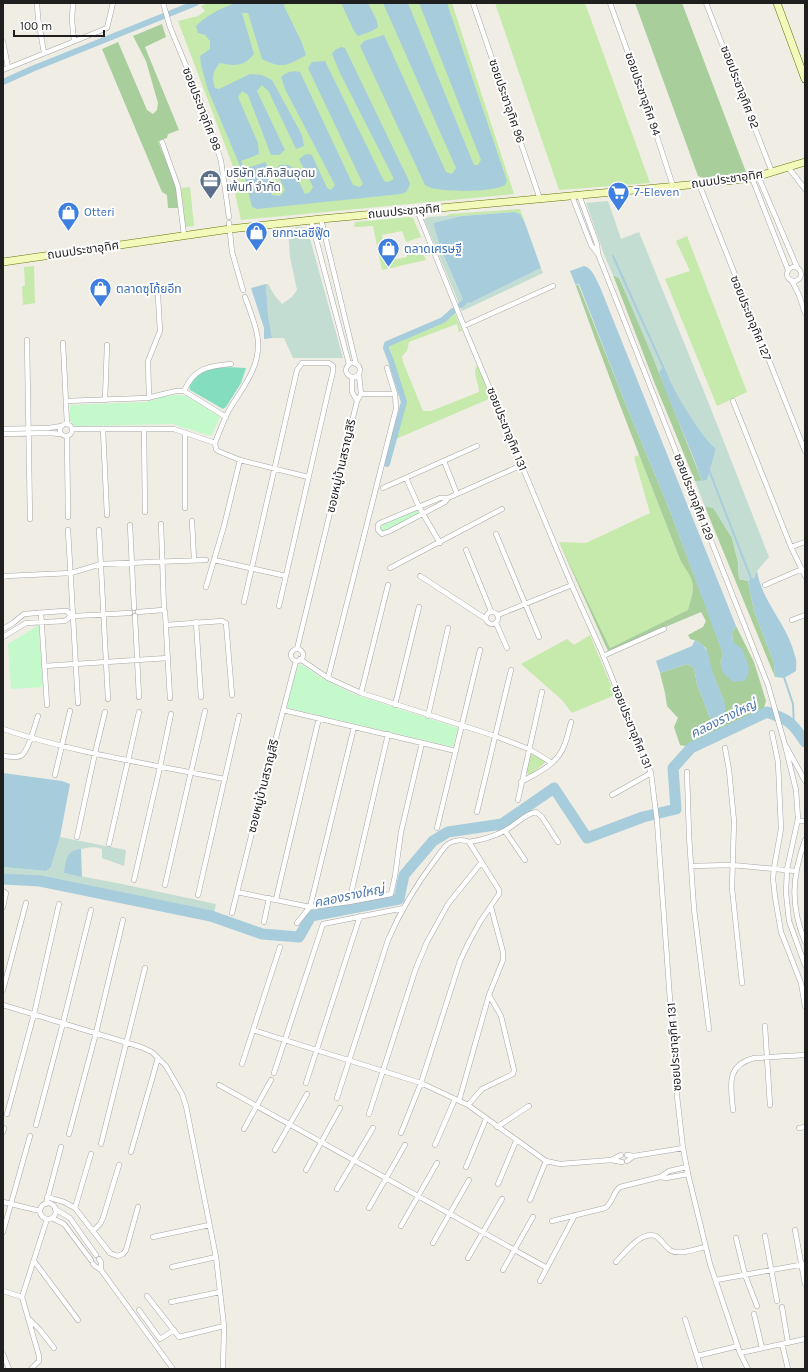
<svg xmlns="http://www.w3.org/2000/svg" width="808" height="1372" font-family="Karla,'Noto Sans Thai',sans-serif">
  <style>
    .grass { fill: #c6e9ac }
    .forest { fill: #a7ce9b }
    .wetland { fill: #c3ddd3 }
    .park { fill: #c3f9cb }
    .pitch { fill: #85ddc0 }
    .water { fill: #a7cddc }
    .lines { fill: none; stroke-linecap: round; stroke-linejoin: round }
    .stream { stroke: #a7cddc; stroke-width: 2 }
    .canal { stroke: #a7cddc; stroke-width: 6 }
    .river { stroke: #a7cddc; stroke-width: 11 }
    .street-casing { stroke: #a6a6a6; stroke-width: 5.5 }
    .secondary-casing { stroke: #637507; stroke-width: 8 }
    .street { stroke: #fff; stroke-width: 4.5 }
    .secondary { stroke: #f2f9bb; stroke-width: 7 }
    .labels { text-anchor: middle; stroke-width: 4; stroke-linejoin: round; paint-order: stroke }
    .street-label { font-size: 12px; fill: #1f1f1f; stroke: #fff }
    .service-label { font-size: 12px; fill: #4e5e75; stroke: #fff; text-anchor: start }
    .shop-label { font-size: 12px; fill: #366cbe; stroke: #fff; text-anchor: start }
    .water-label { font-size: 13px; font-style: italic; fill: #4c77ae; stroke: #fff }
  </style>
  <rect width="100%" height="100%" fill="#f0ede5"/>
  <path class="grass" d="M208,3h244l62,191 -273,26 -9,-40 5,-3 -59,-156 20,-5 7,-5 -4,-5z
    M495,3h90l65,180 -91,7z
    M190,187l4,39 -9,1 -5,-39z
    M520,209l5,14 -5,-8 -6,-3 -53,4h-15l3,-2z
    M409,217l4,1 8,19 -15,5 -4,-11 -20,4 4,26 21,-4 -1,-10 12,-4 8,17 -44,10 -9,-44 -17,1 -2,-1 1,-4z
    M687,236l60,156 -30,14 -52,-127 25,-8 -14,-30z
    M34,266l1,37 -12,2 -1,-19h3l-1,-19z
    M455,313l7,18 -3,1 -2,-8 -48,18 -2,9 -5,5 1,6 20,49h8l48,-19c0,-9 -6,-17 -3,-26l4,2 11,30 -95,41 9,-35 -16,-59 57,-24z
    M639,455l42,107c15,22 14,23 7,48l-78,38 -51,-106 27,1 64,-30 -16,-56z
    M590,635l25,60 -43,18 -10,-13 -41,-36 46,-25 7,6z
    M532,754l6,2 8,6 -16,13 -4,-2 4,-18z"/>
  <path class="forest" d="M635,3h47l64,169c-14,3 -34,11 -48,4z
    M162,24l4,13 -21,10 34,83 -11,4 -1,4 -9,3 18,45 2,22h-10l-1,-13 -5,-3 -60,-143 16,-7 29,68 6,4 4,-4 1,-7 -12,-42 -13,-25z
    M613,275l6,3 20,44 63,159h-7l-40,-97z
    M578,284l46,116 46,111 42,112 11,31 -3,10 13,-22 -1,-9 4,-7 18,36 12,39 -2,7 -4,4 -75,34 -5,-1 -6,-18 4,-9 -11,-12 -2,-13 -5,-20 27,-9 7,4 3,16 13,34 14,-17 -12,-29 -6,-24 -9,-7 -7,-2 -2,-4 15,-8 3,-6 -5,-9 -93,39 -49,-109 51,106 78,-38c7,-25 8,-26 -7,-48 -36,-92 -72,-183 -105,-276z
    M705,507h8l19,31 6,24 1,17 9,2 6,30 20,52 1,14z"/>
  <path class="wetland" d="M608,201l13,38 18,-7 72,177 58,148 -12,14 -3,7 -6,3 -9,-2 -1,-17 -6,-24 -19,-30 -8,-1 -10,-26 12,-1 9,-31c-21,-20 -41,-56 -53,-83l-4,6 -40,-94 -6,-3 -8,-18 -19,-54z
    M445,216h16l-28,7 7,24 24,55 6,1 71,-35 2,5 -81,38 -38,-92 5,-2z
    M297,227l10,1 36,130h-50l-9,-20h-12l-4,-23 -2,-31h2l7,12 7,8 10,-7 5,-7 -7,-33 -2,-28z
    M60,837l66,13 -2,16 -22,-8v-9c-11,-4 -16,0 -27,1l-11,23 58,11 94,20 -2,9 -136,-29 -49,-7 -26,-1v-9l43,4 5,-4z"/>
  <path class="park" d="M178,395l8,1 34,21 -9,19 -39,-12 -98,2 -4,-6v-15l76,-3 17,-5z
    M417,510l2,3 -2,1 -33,19 -5,-4 2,-3z
    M39,625l4,62 -32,2 -3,-45z
    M301,664l19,13 33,17 105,34 -5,19 -165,-39 -2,-1 12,-41z"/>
  <path class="pitch" d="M246,368l-5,15 -15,24 -3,2 -33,-19c-3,-10 12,-20 21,-21 11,-3 24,-1 35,-1z"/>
  <path class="water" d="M236,3h49l-1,3 18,37 4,12c-19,11 -24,14 -44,4l-14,-46h-6l12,41c-10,13 -20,12 -34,9 -7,8 -9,14 -5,25l4,1 31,-15 12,1 10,5 30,55 2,11 -8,3 -27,-57 -7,-7 -5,6 28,59 -6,5h-8l-23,-60 -6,-4 -4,6 20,46 1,11 -18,7 3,6h6l16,-5 6,33 8,1 5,-6 -9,-19 3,-6h9l4,2 13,27 5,-2 3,-5 -14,-28 7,-5 6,1 15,33 4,2 4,-5 -50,-96 -4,-12c5,-5 12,-7 19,-5l53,113 7,2 3,-3 -55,-116 4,-6 13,-1 59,120 4,1 6,-3 -54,-106 -8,-19 3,-4 6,-3 4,1 65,135 -1,4 -3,5 -5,2 -144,15 -5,-2 -7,-29 -37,-88 -7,-25 -1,-9 10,-7v-8l-5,-6 -7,-2 -2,-7c11,-11 25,-18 40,-23z
    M341,3h27l9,18 1,6 -6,4 -14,5 -4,-5z
    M383,3h25l66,162h4l3,-5 -62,-157h28l60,178 -2,4c-12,7 -53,7 -68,4 -4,0 -9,-2 -12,-4l-65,-139 4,-5 20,-6 62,137 6,2 4,-6z
    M514,212l6,2 5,9 16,45 -71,35 -6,-1 -24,-55 -7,-24 28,-7z
    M584,266c9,2 12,14 16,21l136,339 -4,7 1,9 10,8 6,18 -1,8 -4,5 -11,1c-12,-11 -15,-12 -10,-28l-53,-143 -46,-111 -45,-116h-2l-1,2 -6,-15z
    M266,284l2,31 4,23 -8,1v-11l-13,-40z
    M663,366c12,26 32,63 53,83l-9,31 -5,1c-13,-37 -30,-72 -43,-109z
    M757,571c5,31 31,54 38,85 2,4 1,10 1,15l-12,7 -9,-1 -1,-14 -20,-52 -6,-30 6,-3z
    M695,640c4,2 8,5 10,8 4,5 5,15 7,21 2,9 14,33 14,41 -1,7 -6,11 -13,11l-3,-3 -13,-34 -3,-16 -7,-4 -27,9 -4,-12 36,-15z
    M3,773l59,8 8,3 -10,53 -9,30 -5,4 -43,-4z
    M81,849l1,28 -18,-4c2,-12 2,-23 17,-24z"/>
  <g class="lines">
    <path class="stream" d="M613,256l55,122
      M709,470l43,111
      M784,677l9,27 1,24"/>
    <path class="canal" d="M3,82l29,-13 164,-66
      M461,305l3,-3
      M387,464l17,-62 -13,-41 -5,-13 1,-4 56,-24 10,-9"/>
    <path class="river" d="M3,879l37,2 171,35 51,18 37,3 12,-21 88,-17 5,-24 29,-34 15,-9 54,-8 52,-36 33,50 56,-21 33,-8 -3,-41 18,-20 76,-36c22,8 25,10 38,30"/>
    <defs>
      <path id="street" d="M37,3l1,15 6,35
        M73,3l-1,17 2,21
        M163,3l7,24 38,92 13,42 8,56
        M473,3l67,196
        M610,3l36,100 27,83
        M706,3l66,169
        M3,42l5,25
        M3,70l104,-42 6,-25
        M162,142l16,45 6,48
        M788,167l17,22
        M758,176l39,91
        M752,178l36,92
        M699,184l106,267
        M579,195l18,49 1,10 170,431 17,60 11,45 2,29 -11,50 -1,24 3,28 16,44
        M572,196l19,49 7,9
        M417,210l50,124 105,252 28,62 51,125 6,48 20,275 6,52 5,26 22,90 30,89 8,16
        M321,219l35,145
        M311,220l38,144
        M229,223l3,29 11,38
        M787 274a7 7 0 1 1 14 0a7 7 0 1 1-14 0Z
        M792,281l7,14 6,18
        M464,326l89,-40
        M27,340l3,179
        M63,343l4,81
        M346 370a7 7 0 1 1 14 0a7 7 0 1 1-14 0Z
        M352,377v15l5,9
        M184,391c10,-23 24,-25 47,-27
        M361,394h34
        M149,398l-1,-37 12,-30 -2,-35
        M105,400l2,-55
        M66,401l81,-3 29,-7h8l42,26
        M733,401l58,146
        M60 430a6 6 0 1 1 12 0a6 6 0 1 1-12 0Z
        M3,429l45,-1 14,-2
        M73,429h101l41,14c4,-10 8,-21 13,-31 13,-23 32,-43 30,-71 -1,-14 -8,-30 -13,-44
        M144,429l1,83
        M103,430l4,85
        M185,433v75
        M3,434l46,-1 12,1
        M67,437l1,80
        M215,443l1,6 2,2 22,9 68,17
        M444,461l13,33
        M406,478l13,29 21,36
        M383,488l94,-42
        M448,498h-8l-60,25 -2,2v5l4,4 8,-3 55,-29 3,-4 74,-33
        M192,521l2,39
        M161,524l3,86
        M130,525l4,83
        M68,530l10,173
        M99,530l9,169
        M496,534l43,103
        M805,542l-14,5 14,29
        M466,550l25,61
        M214,560l72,16
        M390,568l112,-59
        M420,576l66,43
        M3,577l3,-1 65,-3 30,-9 105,-4
        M765,585l37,-16
        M206,587l18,-61 16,-66
        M244,602l53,-232 5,-7h27l4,3v5l-54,235
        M486 618a6 6 0 1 1 12 0a6 6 0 1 1-12 0Z
        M138,612l25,-2 2,1 5,87
        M41,613l6,92
        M498,615l74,-30
        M135,616l4,81
        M792,620l13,-5
        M196,622l5,75
        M496,623l11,25
        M166,625l56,-4 4,2 6,72
        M3,629l10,-6 11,-9 39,-3h4l4,5h3l56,-3
        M3,637l23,-14 39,-2 6,-5
        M297,649l60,-248 4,-7 -2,-19
        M291 655a6 6 0 1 1 12 0a6 6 0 1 1-12 0Z
        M603,656l61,-27
        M300,659l28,19 33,15 134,43 34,13 23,14
        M44,666l124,-8
        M328,678l68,-269 -1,-15 -8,-26
        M361,693l27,-108
        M395,705l24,-98
        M283,710l173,41
        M428,716l20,-88
        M3,729c72,24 147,35 222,50
        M772,733l6,29 3,67 -7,39 -1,11 2,18 6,35 20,51 4,23
        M786,746l19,35
        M725,748l4,22 5,51 -2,67 10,95
        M3,756c6,0 14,3 19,-1 7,-5 13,-31 16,-39
        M687,772l2,64 5,73 15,120
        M55,775l15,-64
        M521,782c16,-9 36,-17 43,-36 3,-7 5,-16 7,-24
        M612,795l39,-22
        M518,800l24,-108
        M477,812l34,-142
        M798,821h7
        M437,828l43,-178
        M505,831l20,29
        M77,837l18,-84 10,-41
        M805,840c-13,37 -15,65 0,102
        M469,842c12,-2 24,-5 35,-11 11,-5 20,-17 32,-19l6,5 16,25
        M109,844l30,-132
        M691,866l41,-1 64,6
        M134,880l26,-113 11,-53
        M165,885l40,-174
        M3,891l3,2 -3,14
        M237,892l73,15 39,-5 42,-8 4,-18 6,-44 21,-89
        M198,895l41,-179
        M276,899l43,-181
        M349,902l39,-168
        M232,913l35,-141 29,-111
        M264,922l5,-24
        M297,923l13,-16 44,-180
        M3,990l23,-87
        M3,1005l138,42 11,5 14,14 16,28 4,12 30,151 8,69 -1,43
        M765,1026l5,79
        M253,1030l168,53 47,22 78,56 14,3 51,-4 11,2
        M242,1064l38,-117
        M274,1073l49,-149 81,-16
        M306,1083l54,-167
        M219,1085l328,183
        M337,1098l51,-158c12,-28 28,-55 47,-80 4,-5 8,-12 13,-16 6,-4 15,-5 21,-2l30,48v4l-19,28 -11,20 -9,19 -39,122 -20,50
        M459,1101l30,-106 14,-35v-8l-12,-45
        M468,1105l14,-16 31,-15 1,-4 -13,-54 -12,-21
        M733,1110c-2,-24 -8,-44 21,-52l51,-3
        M7,1114l27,-100 25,-110
        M369,1114l47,-146 11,-26 21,-38 33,-41
        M36,1125l27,-102 28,-113
        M497,1127l32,-21
        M799,1128l6,-1
        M244,1129l27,-49
        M3,1132l1,-4
        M69,1134l27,-101 27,-113
        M101,1144l44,-176
        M435,1145l20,-46
        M275,1150l32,-56
        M131,1152l27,-94
        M627,1155l7,1 49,-8
        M611,1160l10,-5
        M627,1161l7,-5
        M466,1167l20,-48
        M306,1170l34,-62
        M660,1177l6,1 22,-4
        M498,1184l18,-43
        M337,1189l36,-61
        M47,1197l17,5 11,6 35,45 7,3 6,-2 3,-4 12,-43
        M530,1200l16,-39
        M3,1202l37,9
        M40 1211a8 8 0 1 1 16 0a8 8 0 1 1-16 0Z
        M46,1204l15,-57
        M75,1208l16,-54
        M369,1208l36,-63
        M55,1209l15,9 26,37
        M52,1218l12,6 27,36
        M552,1221l53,-13c8,-5 8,-16 15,-21l40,-10 9,-6 18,-4
        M401,1226l36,-63
        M795,1230l10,54
        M93,1231l7,-7 3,-6 16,-53
        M3,1232l27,-96
        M765,1236l12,65
        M153,1237l56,-12
        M736,1238l9,37 12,31
        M433,1243l36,-63
        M468,1258l34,-59
        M99,1259l2,3v8
        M34,1261l44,59
        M616,1262c10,-10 24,-31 40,-26 5,4 9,10 14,14 9,6 25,-1 35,-3
        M93,1264l2,2 6,4 72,99
        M172,1267l44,-10
        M503,1270l30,-53
        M716,1280l89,-16
        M540,1281l35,-66
        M3,1291l19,6 25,-78
        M147,1296l32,41 45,-11
        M22,1297l17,59v5l-8,8
        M171,1302l49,-10
        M782,1307l6,36
        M139,1310l21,29 14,-9
        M754,1314l8,34
        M685,1319l16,50
        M30,1320l10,10 14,18
        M782,1344l6,25
        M740,1353l65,-14
        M3,1354l6,15
        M697,1356l41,-10"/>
      <path id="secondary" d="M777,3l28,76
        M3,262l227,-33 91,-10 378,-35 53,-6 53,-16"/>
    </defs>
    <use href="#street" class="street-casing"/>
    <use href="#secondary" class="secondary-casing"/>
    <use href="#street" class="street"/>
    <use href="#secondary" class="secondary"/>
  </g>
  <defs>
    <symbol id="office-pin" viewBox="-11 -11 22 30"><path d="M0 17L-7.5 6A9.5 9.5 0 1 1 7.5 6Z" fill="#5c6f8a" stroke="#fff"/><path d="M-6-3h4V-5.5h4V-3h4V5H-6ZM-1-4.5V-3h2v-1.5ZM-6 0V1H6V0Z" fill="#fff"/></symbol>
    <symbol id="supermarket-pin" viewBox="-11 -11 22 30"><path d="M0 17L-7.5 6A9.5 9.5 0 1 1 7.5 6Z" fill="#3f7fe0" stroke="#fff"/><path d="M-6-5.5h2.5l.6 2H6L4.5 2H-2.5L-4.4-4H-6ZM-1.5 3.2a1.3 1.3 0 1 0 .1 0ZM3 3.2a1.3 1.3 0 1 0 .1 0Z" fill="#fff"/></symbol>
    <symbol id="shop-pin" viewBox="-11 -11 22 30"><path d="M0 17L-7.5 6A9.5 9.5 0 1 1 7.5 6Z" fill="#3f7fe0" stroke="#fff"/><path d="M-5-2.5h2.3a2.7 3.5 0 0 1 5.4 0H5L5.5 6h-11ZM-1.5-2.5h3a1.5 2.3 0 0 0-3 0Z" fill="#fff"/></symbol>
  </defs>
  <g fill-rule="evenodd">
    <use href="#office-pin" x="198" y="168" width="25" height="34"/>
    <use href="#supermarket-pin" x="606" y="180" width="25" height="34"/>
    <use href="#shop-pin" x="56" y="200" width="25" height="34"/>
    <use href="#shop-pin" x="244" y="220" width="25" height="34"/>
    <use href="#shop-pin" x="376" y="236" width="25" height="34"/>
    <use href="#shop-pin" x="88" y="276" width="25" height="34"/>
  </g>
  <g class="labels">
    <g class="street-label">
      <text transform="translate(740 87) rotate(69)" y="4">ซอยประชาอุทิศ 92</text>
      <text transform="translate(643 94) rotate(71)" y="4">ซอยประชาอุทิศ 94</text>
      <text transform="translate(507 101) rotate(71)" y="4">ซอยประชาอุทิศ 96</text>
      <text transform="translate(202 109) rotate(69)" y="4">ซอยประชาอุทิศ 98</text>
      <text transform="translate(727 179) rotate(-8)" y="4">ถนนประชาอุทิศ</text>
      <text transform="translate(404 211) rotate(-5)" y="4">ถนนประชาอุทิศ</text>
      <text transform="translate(83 250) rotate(-8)" y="4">ถนนประชาอุทิศ</text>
      <text transform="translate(751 318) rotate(68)" y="4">ซอยประชาอุทิศ 127</text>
      <text transform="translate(507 429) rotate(68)" y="4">ซอยประชาอุทิศ 131</text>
      <text transform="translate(341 466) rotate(-77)" y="4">ซอยหมู่บ้านสราญสิริ</text>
      <text transform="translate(694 497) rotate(69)" y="4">ซอยประชาอุทิศ 129</text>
      <text transform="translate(632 727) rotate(68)" y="4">ซอยประชาอุทิศ 131</text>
      <text transform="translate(263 786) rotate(-76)" y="4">ซอยหมู่บ้านสราญสิริ</text>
      <text transform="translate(674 1047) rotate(-94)" y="4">ซอยประชาอุทิศ 131</text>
    </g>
    <g class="service-label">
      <text x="226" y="177">บริษัท ส.กิจสินอุดม<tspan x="226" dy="14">เพ้นท์ จำกัด</tspan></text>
    </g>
    <g class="shop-label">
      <text x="634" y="196">7-Eleven</text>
      <text x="84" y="216">Otteri</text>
      <text x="272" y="237">ยกทะเลซีฟู๊ด</text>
      <text x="404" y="253">ตลาดเศรษฐี</text>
      <text x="116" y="293">ตลาดซุโก้ยอีท</text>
    </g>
    <g class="water-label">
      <text transform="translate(723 718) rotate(-26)" y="5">คลองรางใหญ่</text>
      <text transform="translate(349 895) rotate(-12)" y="5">คลองรางใหญ่</text>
    </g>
  </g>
  <rect width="808" height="1372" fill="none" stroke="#1f1f1f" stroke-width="8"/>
  <path d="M14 30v6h90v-6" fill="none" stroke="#1f1f1f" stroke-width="2"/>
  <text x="20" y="30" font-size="12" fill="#1f1f1f" stroke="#ffffff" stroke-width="3" paint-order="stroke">100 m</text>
</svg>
